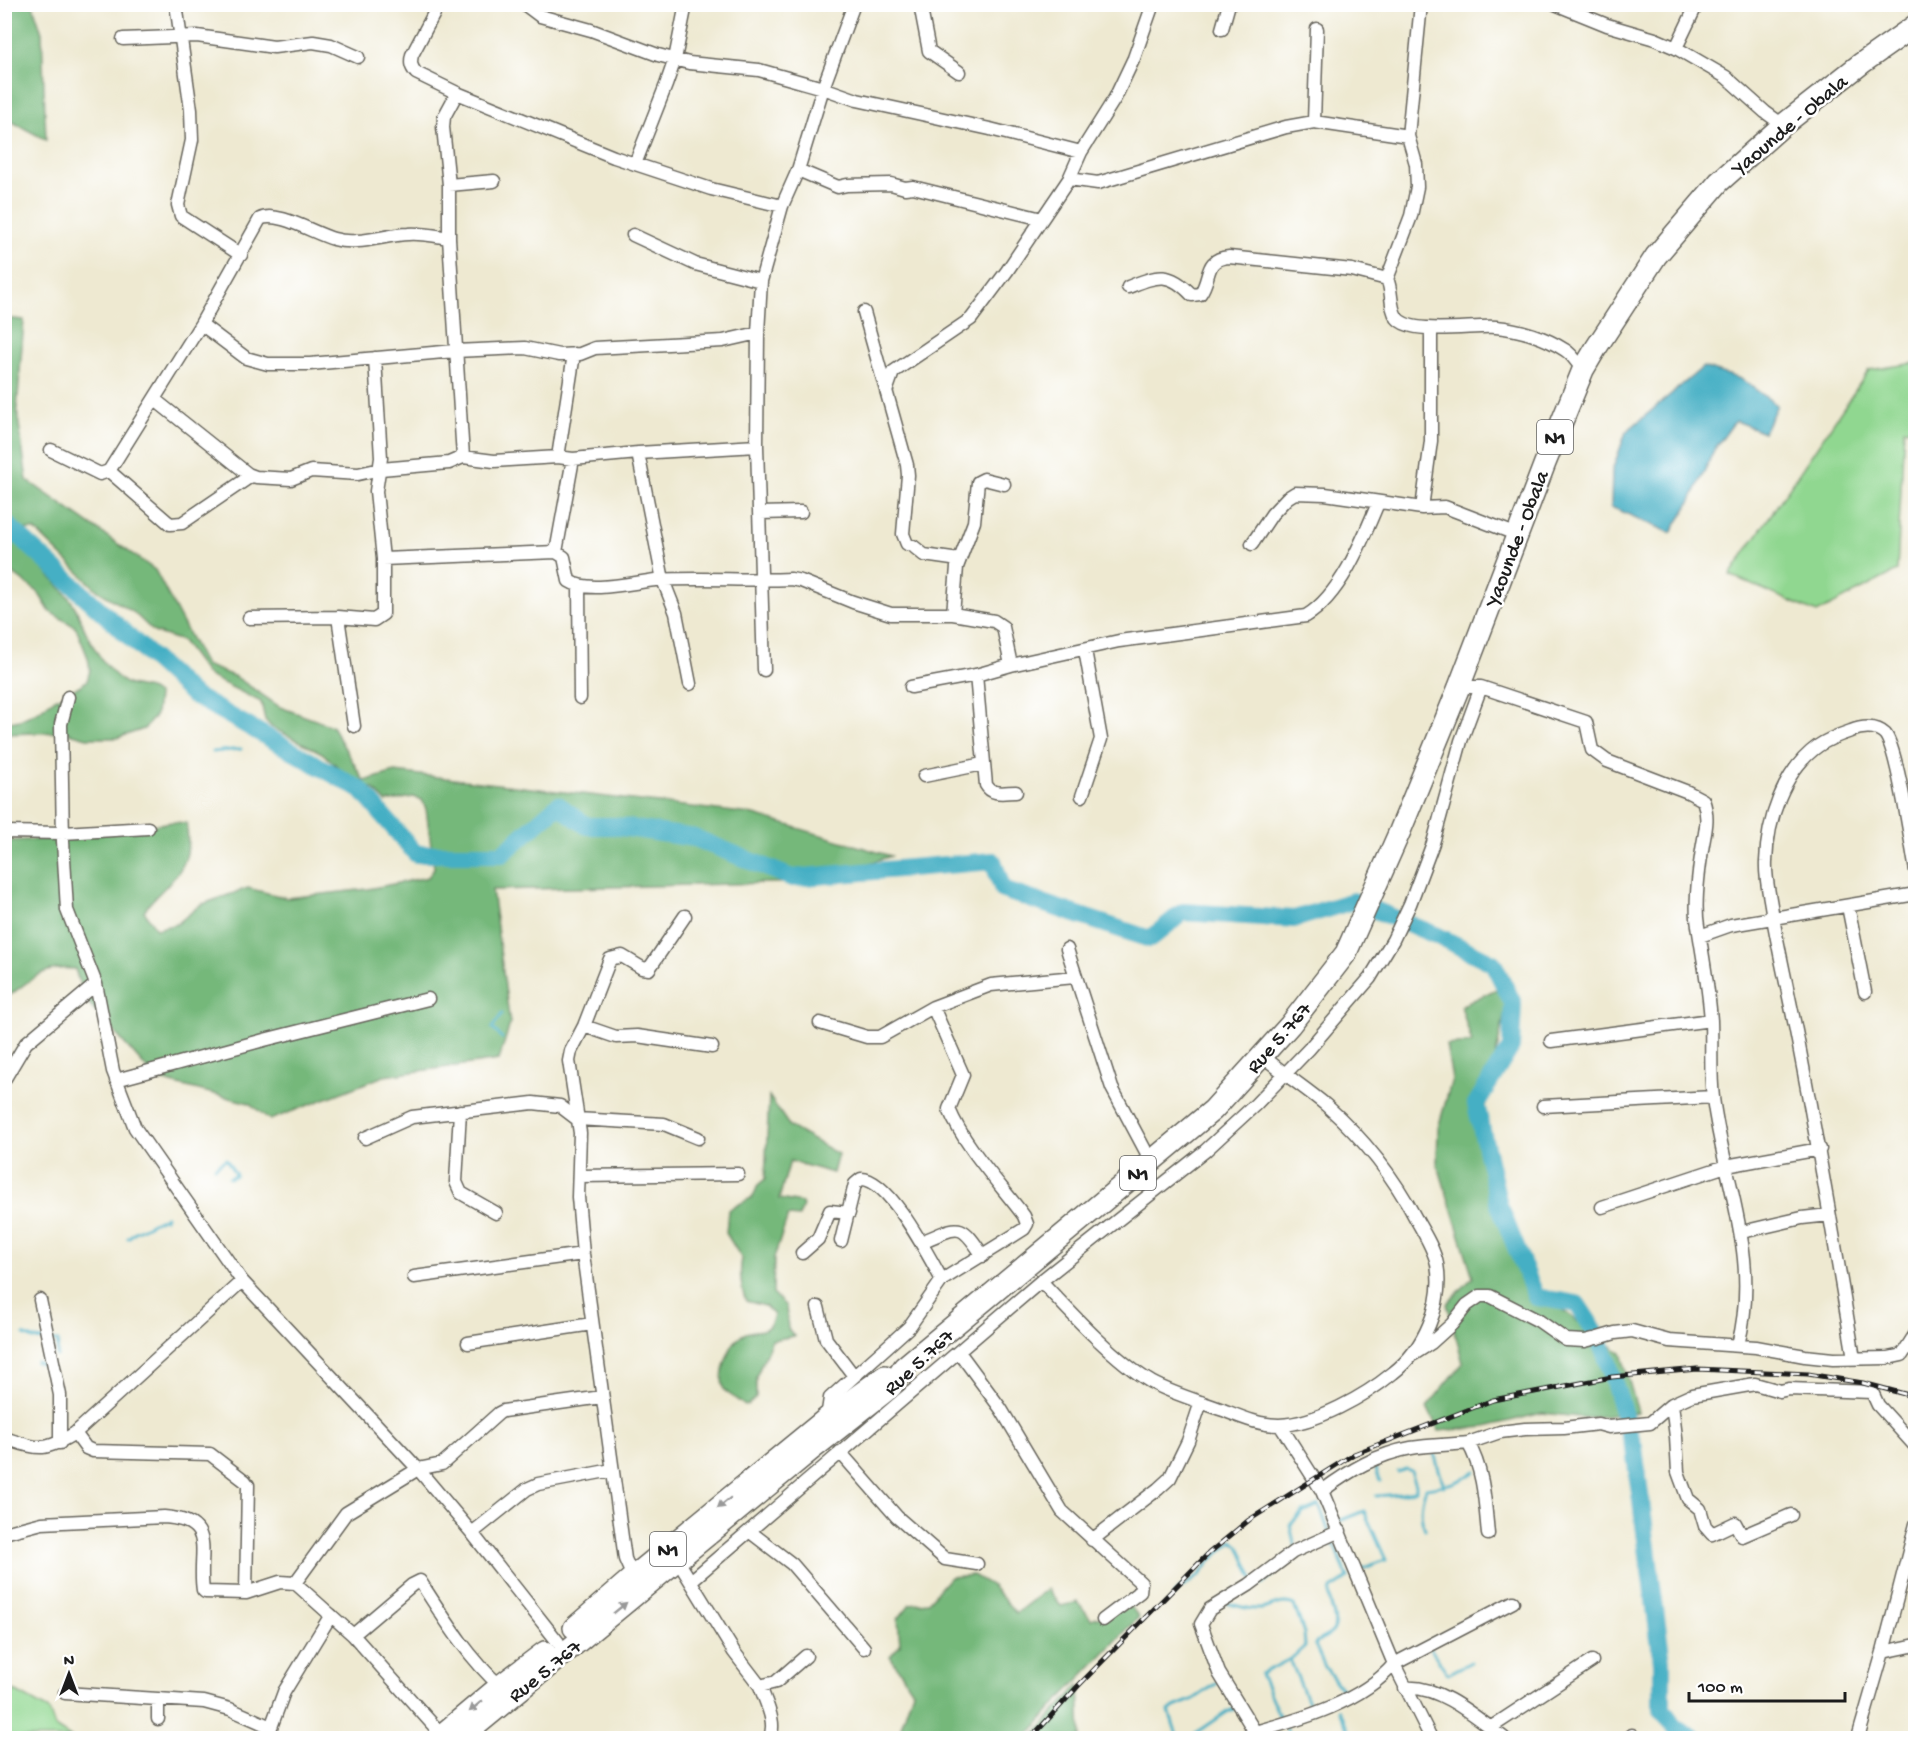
<svg xmlns="http://www.w3.org/2000/svg" width="1920" height="1743" font-family="'Gochi Hand',sans-serif">
  <style>
    .green { fill: #90d790; stroke: #567a56; stroke-width: 1.5 }
    .forest { fill: #74b87a; stroke: #486a4b; stroke-width: 1.5 }
    .water { fill: #45afc4; stroke: #306670; stroke-width: 1.5 }
    .lines { fill: none; stroke-linecap: round; stroke-linejoin: round }
    .stream { stroke: #45afc4; stroke-width: 3 }
    .river { stroke: #45afc4; stroke-width: 18 }
    .street-casing { stroke: #66645b; stroke-width: 15 }
    .highway-casing { stroke: #66645b; stroke-width: 24 }
    .street { stroke: #fff; stroke-width: 12 }
    .highway { stroke: #fff; stroke-width: 21 }
    .rail-casing { stroke: #1c1c1c; stroke-width: 5 }
    .rail { stroke: #fff; stroke-width: 3; stroke-dasharray: 9; stroke-linecap: butt }
    .oneway { fill: #999 }
    .labels { text-anchor: middle; stroke-width: 5; stroke-linejoin: round; paint-order: stroke }
    .shield { fill: #fff; stroke: #606060; stroke-width: 1.5 }
    .shield-label { font-size: 20px; font-weight: bold; fill: #1c1c1c }
    .street-label { font-size: 21px; fill: #1c1c1c; stroke: #fff }
  </style>
  <rect width="100%" height="100%" fill="#fff"/>
  <filter id="ink" filterUnits="userSpaceOnUse"><feTurbulence type="fractalNoise" baseFrequency=".0167" numOctaves="2"/><feDisplacementMap in="SourceGraphic" scale="12" xChannelSelector="R" yChannelSelector="G"/><feConvolveMatrix kernelMatrix="1 2 1 2 8 2 1 2 1" color-interpolation-filters="sRGB"/></filter>
  <filter id="wash" filterUnits="userSpaceOnUse"><feTurbulence type="fractalNoise" baseFrequency=".008" numOctaves="4" result="noise"/><feDisplacementMap in="SourceGraphic" scale="24" xChannelSelector="R" yChannelSelector="G"/><feGaussianBlur stdDeviation="1.35" result="paint"/><feColorMatrix in="noise" values="0 0 0 0 0 0 0 0 0 0 0 0 0 0 0 0 0 1.4 0 .05"/><feComposite in="paint" operator="in"/></filter>
  <g filter="url(#wash)">
    <rect width="100%" height="100%" fill="#eee9d1"/>
    <path class="green" d="M1915,363v65l-11,1 -7,142 -80,42 -87,-38 139,-205z
      M13,1690l36,20 6,17 17,11h-67v-44z"/>
    <path class="forest" d="M4,5h29l9,28 4,107 -41,-22z
      M5,318l19,2 -7,90 10,70 128,90 50,95 31,12 44,30 52,19 32,55 31,-9 356,42 140,42 -78,26 -321,8 18,134 -11,36 -115,16 -114,44 -21,-17 -93,-24 -72,-81 -9,-29c-33,-4 -45,12 -70,30v-158l69,-3 98,-16 15,1c0,9 2,21 0,30 -5,25 -30,38 -43,58l12,18 21,-5 23,-19 48,-17 39,10 81,-9 60,-12 6,-9 -8,-59 -4,-9 -9,-3 -27,5 -13,-13 -19,-8 -32,-28 -51,-26 -6,-7 -4,-18 -54,-27 -25,-34 -28,-9 -21,-20 -35,-21 -63,-61h-10c1,33 32,47 47,72 6,9 9,20 14,30 8,17 20,36 35,48 13,11 23,2 37,15l-2,20 -12,14 -27,9h-30l-21,-6 -61,2v-11l15,-3 19,-9 12,-10 17,-8 19,-12 3,-11 -2,-12 -11,-28 -3,-4 -24,-14 -12,-20 -33,-24z
      M1511,982l-32,154 63,159 79,58 17,59 -50,6 -46,-5 -56,14 -47,4 -12,-24 36,-44 -16,-59 26,-27 -36,-114 1,-35 14,-49 -6,-34 26,-2 -11,-37z
      M769,1096l21,31 48,27 -5,19 -43,-12 -11,38 23,4 1,3 -4,11 -11,-1 -14,42 -1,36 13,12 2,23 7,7 -23,4 -16,37v20l-8,8 -3,1 -21,-16c-6,-15 5,-48 20,-56 13,-7 24,3 30,-19l-9,-9 -19,-5c-5,-11 -7,-30 -4,-42l-16,-26 2,-23 25,-13 5,-12 7,-6z
      M973,1575l19,11 24,27 31,-24 14,17 17,-4 13,17 40,-12 8,10 -78,81 -35,40h-129l16,-47 -23,-35 10,-11 -2,-26 12,-15 18,-2 22,-25z
      M1079,1685l2,53h-50z"/>
    <path class="water" d="M1703,367l38,12 36,26 -13,27 -29,-11 -21,29 -24,53 -19,30 -60,-26 1,-36 14,-39z"/>
    <g class="lines">
      <path class="stream" d="M4,586l5,-6
        M213,752l28,-3
        M502,1014l-10,14 10,10
        M215,1167l11,-8 10,16 -7,3
        M128,1238l7,-6 31,-16 -1,3
        M24,1335l9,4 12,1
        M52,1341h6l-1,15
        M36,1362l15,6
        M1433,1450l11,36
        M1374,1462l6,19
        M1376,1496l26,-2 14,-4v-5l-5,-14 -5,-2 -8,3
        M1339,1521l25,-10 22,49 -28,10
        M1425,1529c-6,-13 -4,-28 1,-41 21,-3 32,-4 49,-17
        M1331,1538l17,40 -17,11c-5,13 7,27 3,40 -3,8 -15,8 -19,16l10,22 21,28
        M1295,1547l-5,-22 13,-13 16,-7 10,27
        M1258,1583h6l10,-9
        M1174,1595l4,-5 21,-14 13,-17 21,-18 6,5 14,33
        M1227,1603c10,3 23,7 34,6 11,-1 21,-10 33,-4l10,28 1,13 -13,12 -31,16 21,48
        M1430,1648l18,26 23,-12
        M1290,1659l22,53
        M1338,1709l12,25
        M1285,1726l5,12
        M1178,1738l-9,-27 5,-4 20,-8 26,-18
        M1189,1738l38,-26 10,-4"/>
      <path class="river" d="M4,522l189,173 168,95 55,64h86l56,-49 29,21h27l81,12 97,40 201,-17 10,29 147,49 33,-27 111,7 59,-18 85,35 55,27 20,40 -2,44 -35,57 23,101 37,92 41,7 17,26 12,26 28,92 28,214v47l13,18 18,11"/>
    </g>
  </g>
  <g filter="url(#ink)">
    <g class="lines">
      <defs>
        <path id="street" d="M176,4l15,106 1,30 -14,65 3,11 60,39
          M439,4l-27,51c-2,8 -1,12 4,18l41,20 157,64 97,32 71,17
          M524,4l16,12 51,14 67,25 31,8 70,7 64,18 34,12 133,29 91,23
          M920,4l9,47 30,21
          M1555,4l52,21 48,14 21,9 50,29 39,35 18,13
          M1222,29l7,-25
          M123,39l74,-3 77,11 39,-5 18,3 27,12
          M1676,48l21,-44
          M457,93l-13,24 -1,10 6,58v53l14,219
          M1314,122l3,-93
          M635,164l31,-79 9,-26 11,-55
          M798,170l40,17 9,-2 44,-1 14,4 8,-1 129,32
          M1069,179l29,4 188,-56 28,-5 94,14
          M449,185l45,-4
          M633,235l62,29 66,17
          M1387,279l24,-63 6,-29 -1,-23 -8,-28 13,-132
          M1128,287c29,-11 40,-17 64,8l8,-1c12,-16 3,-35 29,-37l123,13 35,9c6,12 2,28 10,39 14,18 77,7 99,9 23,2 49,10 69,23 7,4 13,14 18,20
          M864,312l43,153 1,10 -5,59 4,10 6,2 11,9 35,5
          M201,324l45,34 22,6h42l145,-13 70,-3 34,7 21,-1 15,-6 128,-7 35,-8
          M887,389l6,-17 78,-53 36,-48 62,-92 12,-27 34,-54 19,-40 19,-54
          M154,399l94,75 8,3 35,2 20,-8 47,3 23,-5 68,-6 14,-6 31,4 64,-4 15,2 65,-6 119,-7
          M51,450l49,24 9,-3
          M638,453l25,127 13,33 14,71
          M558,457l16,-103
          M251,476l-69,47 -12,1 -61,-53 92,-147 59,-105c17,-9 55,15 74,20 23,7 50,-4 74,-5 13,-1 28,2 41,4
          M1422,508l9,-67v-112
          M760,513l41,-1
          M1252,544l20,-30 15,-16 8,-5 30,1 97,14 23,-1 73,28
          M556,552l17,-93
          M383,559l173,-7 8,5 5,24c19,13 65,1 87,-1 45,-3 90,1 135,-1l10,2 52,21 38,12h62l41,7 9,6 8,38
          M579,586l1,112
          M953,614l4,-47 17,-45 4,-40 6,-3 20,5
          M338,617l16,109
          M249,618l89,-1 36,3 9,-6v-55l-7,-68 5,-33 -6,-100
          M764,670l-7,-224 1,-113 3,-52 21,-75 16,-36 25,-82 31,-84
          M976,675l10,110c6,11 19,7 30,7
          M911,687l65,-12 35,-10 108,-24 187,-25c35,-21 57,-77 72,-113
          M1459,687h22l105,35 6,28 15,11 81,31 15,8c6,16 3,28 0,44 -4,24 -9,59 -5,82 5,32 11,63 13,95 1,26 -1,52 2,77 11,86 48,159 25,247
          M68,697l-7,27 2,117 4,69 29,74 17,87 22,57 107,153 176,188 54,64 86,109
          M924,776l59,-12
          M1082,796l19,-57 -16,-89
          M4,832l59,1 85,-5
          M1848,906l17,86
          M1700,936l31,-11 185,-31
          M1067,949l45,139 39,73
          M820,1023l47,14h13l53,-30 58,-22 84,-8
          M584,1026l32,11 21,-1 75,11
          M1551,1041l160,-21
          M4,1080l22,-37 70,-59
          M116,1080l148,-40 164,-41
          M1543,1106l170,-9
          M460,1111l-4,71 5,11 35,20
          M365,1138l47,-21 121,-14 27,3 17,13 87,5 34,14
          M579,1176l159,-2
          M1602,1207l124,-41 94,-17
          M1742,1232l60,-14 27,-3
          M841,1241l14,-57 6,-5c28,-1 68,78 81,101
          M921,1242c38,-15 38,-23 62,14
          M802,1253l16,-14 12,-28 19,2
          M414,1277l169,-23
          M1041,1281l164,-130 51,-47 53,-55 61,-71 23,-38 17,-36 23,-61 28,-102 20,-54
          M40,1300l20,95v48
          M818,1307l8,32 28,37
          M1598,1338l17,-5 17,-2 37,10 87,6 49,9 28,3 55,-1 14,-3 14,-22
          M468,1343l124,-19
          M959,1352l42,57 61,102 79,72 -1,9 -37,28
          M1414,1354l17,-11 21,-19 15,-19 13,-9h10l49,25 27,19 19,1 8,-2
          M1854,1358c-18,-108 -36,-215 -57,-322 -8,-41 -18,-83 -25,-124 -2,-16 -7,-33 -6,-50 1,-41 17,-91 52,-116 10,-7 21,-11 33,-15 10,-4 25,-6 34,3 13,16 26,111 31,137
          M1672,1404l4,33 2,35 10,27 12,10 5,17 7,8 23,-11 7,13 49,-21
          M827,1418l3,-20 79,-71 33,-47 82,-51 3,-5 -3,-8c-24,-32 -60,-70 -75,-107l14,-34 -30,-68
          M1280,1425l42,66 72,173 119,-62
          M75,1433l11,15 7,3 117,3 35,27 3,4 -2,108
          M4,1438c35,11 39,15 71,-5l167,-152
          M1468,1443l32,-11 25,-3 39,-1 34,-4 11,3 41,-4 22,-19 20,-9 63,-11 25,7 9,-2 83,3 6,13 38,42
          M840,1452l57,65 48,42 32,5
          M1322,1491c27,-20 55,-37 89,-43 18,-3 38,-3 57,-5 16,27 17,60 20,91
          M749,1531l43,33 72,84
          M4,1533l38,-10 122,-6c55,4 33,36 39,73l2,2 41,1 34,-11 15,1 58,52 89,100
          M472,1533l55,-44 11,-5 74,-14
          M1092,1540l66,-51 12,-11 18,-37 13,-39
          M675,1556l59,96 26,34 16,-4 30,-26
          M633,1577l-8,-18 -42,-305 -5,-57 2,-64 -11,-72 2,-10 13,-25 26,-67 12,-3 20,12 7,1 36,-53
          M692,1580l349,-299c30,32 73,79 110,101 22,12 48,19 72,28 18,7 36,15 56,15 37,-1 86,-29 114,-52 31,-24 51,-69 44,-109 -3,-15 -13,-31 -21,-45 -22,-42 -53,-81 -89,-113 -21,-18 -44,-32 -64,-50
          M295,1583l51,-70 72,-44 24,-5 57,-51 4,-2 99,-14
          M353,1635l59,-50 8,-4c24,37 47,75 80,105
          M1883,1652l33,-7
          M760,1686c5,15 18,38 9,52
          M1405,1688c34,-4 73,31 99,50
          M65,1693l139,9 26,7 41,18
          M158,1719v-20
          M1490,1728l102,-67
          M267,1738l17,-46 47,-77
          M1243,1738l12,-6 -36,-59 -18,-49 9,-15 39,-24 44,-33 47,-21
          M1257,1738l-2,-6c47,-13 107,-30 139,-68l37,74
          M1629,1738l3,-3
          M1858,1738l25,-86 33,-128"/>
        <path id="highway" d="M574,1628l59,-51 194,-159 58,-42
          M438,1738l62,-52 45,-34
          M461,1738l350,-288 80,-63 13,-20 309,-257 77,-85 56,-72 54,-122 59,-144 86,-224 38,-93 13,-22 60,-92 63,-74 64,-57 79,-62 54,-38"/>
      </defs>
      <use href="#street" class="street-casing"/>
      <use href="#highway" class="highway-casing"/>
      <use href="#street" class="street"/>
      <use href="#highway" class="highway"/>
      <defs>
        <path id="rail" d="M1031,1738l48,-53 130,-132 40,-33 105,-66 139,-54 119,-23 85,-8 111,5 55,9 53,14"/>
      </defs>
      <use href="#rail" class="rail-casing"/>
      <use href="#rail" class="rail"/>
    </g>
    <defs><path id="oneway-solid" d="M-6-.8H1V-3.2L6.5 0L1 3.2V.8H-6Z" transform="scale(1.5)"/></defs>
    <g class="oneway">
      <use href="#oneway-solid" transform="translate(724 1503) rotate(141)"/>
      <use href="#oneway-solid" transform="translate(620 1608) rotate(-39)"/>
      <use href="#oneway-solid" transform="translate(476 1706) rotate(140)"/>
    </g>
  </g>
  <g class="labels">
    <g class="shield">
      <rect x="1537" y="420" width="36" height="34" rx="4.5"/>
      <rect x="1120" y="1156" width="36" height="34" rx="4.5"/>
      <rect x="650" y="1532" width="36" height="34" rx="4.5"/>
    </g>
    <g class="shield-label">
      <text x="1555" y="444">N1</text>
      <text x="1138" y="1180">N1</text>
      <text x="668" y="1556">N1</text>
    </g>
    <g class="street-label">
      <text transform="translate(1789 124) rotate(-40)" y="7">Yaounde - Obala</text>
      <text transform="translate(1516 538) rotate(-69)" y="7">Yaounde - Obala</text>
      <text transform="translate(1278 1037) rotate(-49)" y="7">Rue 5.767</text>
      <text transform="translate(918 1361) rotate(-43)" y="7">Rue 5.767</text>
      <text transform="translate(544 1670) rotate(-39)" y="7">Rue 5.767</text>
    </g>
  </g>
  <rect width="1920" height="1743" fill="none" stroke="#fff" stroke-width="24"/>
  <g transform="translate(69 1674)" stroke="#ffffff" stroke-width="4.5" paint-order="stroke">
  <path d="M0-4.5L10 22L0 15L-10 22Z" fill="#1c1c1c"/>
  <text y="-9" font-size="16" font-weight="bold" text-anchor="middle" fill="#1c1c1c">N</text>
  </g>
  <path d="M1689 1692v9h156v-9" fill="none" stroke="#1c1c1c" stroke-width="3"/>
  <text x="1698" y="1692" font-size="18" fill="#1c1c1c" stroke="#ffffff" stroke-width="4.5" paint-order="stroke">100 m</text>
</svg>
